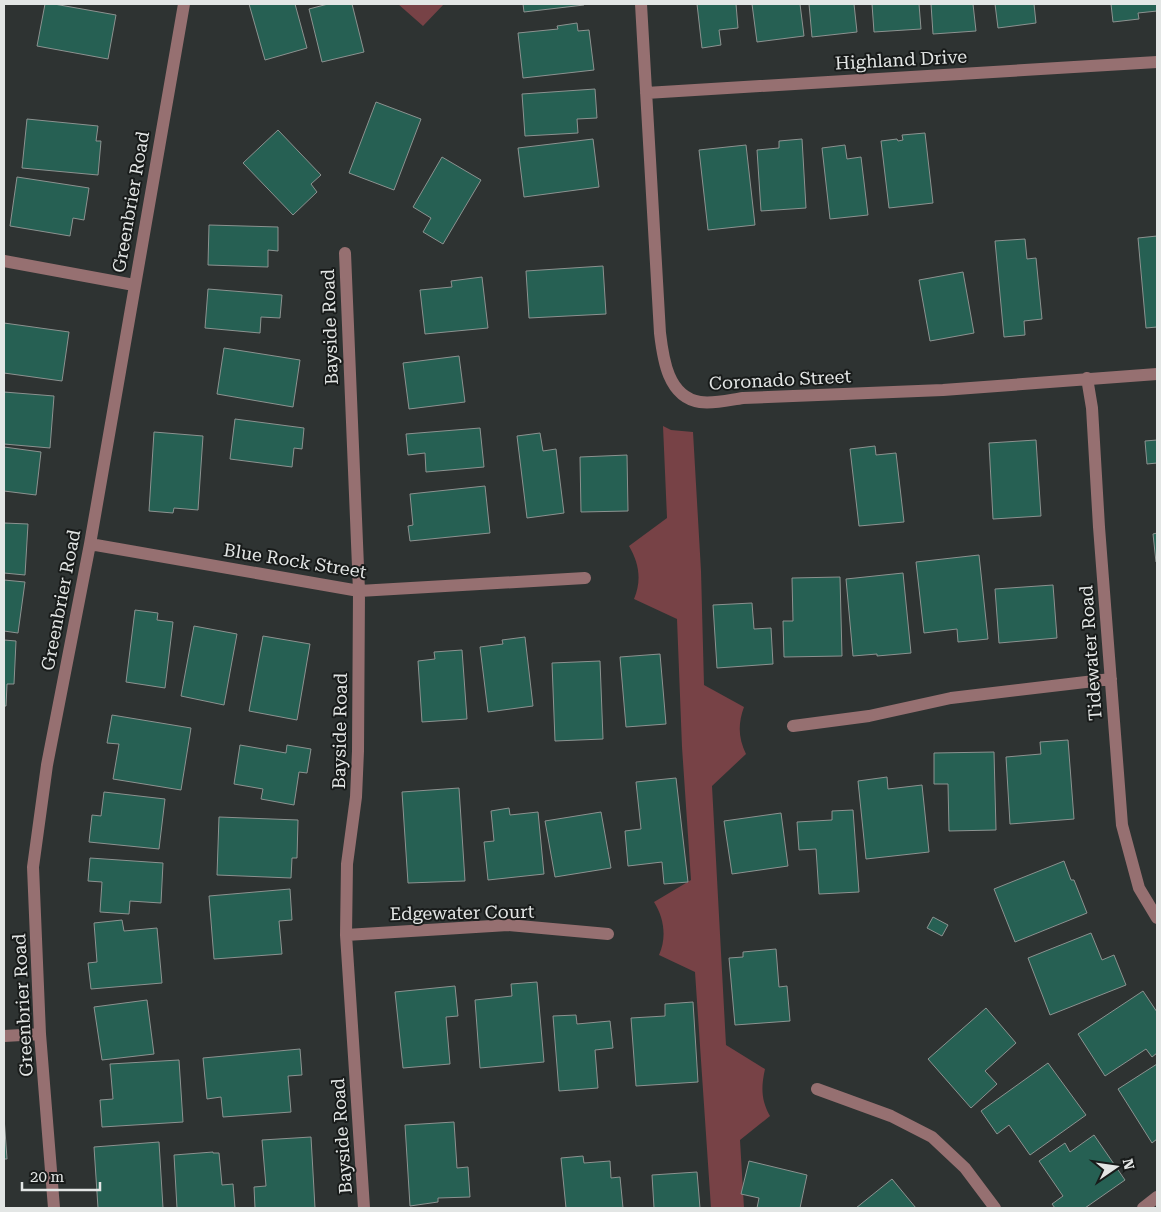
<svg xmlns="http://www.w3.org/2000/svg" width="1161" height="1212" font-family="'Roboto Serif',serif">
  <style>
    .green { fill: #774246 }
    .building { fill: #266053; stroke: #8c9290 }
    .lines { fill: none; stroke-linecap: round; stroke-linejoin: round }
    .minor { stroke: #967071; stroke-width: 12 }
    .labels { text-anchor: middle; stroke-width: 4; stroke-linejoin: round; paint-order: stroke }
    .street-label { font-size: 18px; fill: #e3e6e5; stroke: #181b1a }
  </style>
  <rect width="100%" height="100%" fill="#2e3332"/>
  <path class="green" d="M398,4h46l-21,22z
    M663,426l8,4 22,2 8,139 3,114 40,22c-6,16 -6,31 2,47l-34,32 14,259 39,24c-4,18 -4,31 5,47l-30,24 4,68h-33l-16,-236 -36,-17c8,-18 5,-37 -5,-53l37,-22 -9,-133 -5,-128 -43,-20c8,-19 5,-36 -5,-53l38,-28z"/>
  <path class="building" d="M45,4h9l62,11 -8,44 -71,-13z
    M249,4h46l12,44 -42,12z
    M328,4h24l12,48 -42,10 -13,-53z
    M523,4h61v1l-60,7z
    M697,4h39l2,24 -19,2 2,15 -19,3z
    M752,4h48l4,32 -47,6z
    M809,4h45l3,28 -45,5z
    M872,4h47l2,25 -47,3z
    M931,4h42l3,27 -43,3z
    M995,4h39l2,19 -38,5z
    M1111,4h46v7l-19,2 1,6 -26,3z
    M577,23l1,8 11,-1 5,40 -71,8 -5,-45 40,-4 -1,-3z
    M595,89l2,29 -20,1 1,14 -53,3 -3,-42z
    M376,102l45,17 -27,71 -45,-17z
    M27,119l71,7 -2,15h5l-3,34 -76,-7z
    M278,130l43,45 -10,9 6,8 -24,23 -50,-52z
    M925,133l8,70 -44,5 -8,-67 16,-2 1,2 5,-1 -1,-5z
    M593,139l6,48 -75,10 -6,-49z
    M802,139l4,69 -45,3 -4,-61 22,-2v-7z
    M746,145l9,80 -47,5 -9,-80z
    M845,145l2,14 14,-2 7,58 -38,4 -8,-71z
    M442,157l39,23 -38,64 -20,-12 8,-14 -18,-11z
    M17,177l72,11 -5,32 -11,-2 -3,18 -60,-10z
    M209,225l69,2v24l-10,-1v17l-60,-2z
    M1157,236v91l-11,1 -8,-90z
    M1025,239l2,20 9,-1 6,61 -18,2 1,14 -21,2 -9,-96z
    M603,266l3,48 -77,4 -3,-47z
    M963,272l11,61 -44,8 -11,-61z
    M482,277l6,51 -63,6 -5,-44 32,-3 -1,-6z
    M208,289l74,6 -2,23 -19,-1 -1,16 -55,-5z
    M4,323l65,9 -7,49 -58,-8z
    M224,348l76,12 -7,47 -76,-13z
    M459,356l6,46 -56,7 -6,-46z
    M4,392l50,4 -4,52 -46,-4z
    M235,419l69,9 -2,21 -8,-1 -2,19 -62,-8z
    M480,428l4,39 -58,5 -1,-19 -17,2 -2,-21z
    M154,432l49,4 -5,74 -24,-2 -1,5 -24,-2z
    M540,433l3,18 13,-2 8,64 -37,5 -10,-82z
    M1036,440l5,76 -48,3 -4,-76z
    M1157,440v23l-10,1 -2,-23z
    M875,446l1,9 20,-2 8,69 -45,4 -9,-77z
    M4,447l37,5 -5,43 -32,-4z
    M627,455l1,56 -47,1 -1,-55z
    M485,486l5,47 -80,8 -2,-15 5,-1 -3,-31z
    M4,523l24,1 -3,51 -21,-2z
    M1157,533v29h-1l-3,-28z
    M979,555l9,84 -30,3 -1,-13 -33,4 -8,-71z
    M903,573l8,80 -34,3v-2l-24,2 -7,-77z
    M840,577l2,79 -58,1 -1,-36h10l-1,-43z
    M4,580l21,2 -7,51 -14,-2z
    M1053,585l4,53 -58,5 -4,-54z
    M752,603l2,26 17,-1 2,36 -56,4 -4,-63z
    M135,610l23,3 -1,7 16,2 -8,66 -39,-6z
    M194,626l43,8 -13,71 -43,-9z
    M263,636l47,8 -13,76 -48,-9z
    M525,637l8,69 -45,6 -8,-65 23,-3 -1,-4z
    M4,640l12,1 -2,43h-7l-1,22h-2z
    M462,650l5,69 -45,3 -4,-61 17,-2 -1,-7z
    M660,654l6,70 -40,3 -6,-70z
    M600,661l3,78 -48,2 -3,-78z
    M112,715l79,13 -10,62 -68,-11 6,-35 -12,-1z
    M1068,740l6,79 -64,5 -4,-67 35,-3 -1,-12z
    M240,745l46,8 1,-8 24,4 -4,24 -8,-1 -5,33 -33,-6 2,-10 -29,-5z
    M994,752l2,78 -47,1 -1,-47h-14v-31z
    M887,777l1,12 34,-4 7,67 -63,7 -8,-78z
    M676,778l12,104 -24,2 -2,-22 -34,4 -3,-35 16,-2 -5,-47z
    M459,788l6,93 -57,2 -6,-91z
    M104,792l61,7 -6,50 -70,-7 3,-27 9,1z
    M509,808l1,7 28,-3 6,62 -56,6 -4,-38 10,-1 -3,-30z
    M853,810l6,82 -40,2 -3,-45 -17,1 -2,-28 35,-2v-9z
    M601,812l10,56 -56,9 -10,-56z
    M781,813l7,53 -56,8 -8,-53z
    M219,817l79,3 -1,38h-5l-1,20 -74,-3z
    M90,858l73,5 -2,40 -31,-2 -1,13 -29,-2 2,-30 -14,-1z
    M1064,861l7,19h3l13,33 -72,29 -21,-53z
    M290,889l2,31 -13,1 3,33 -68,5 -5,-63z
    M933,917l15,8 -6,11 -15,-8z
    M122,920l2,11 33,-3 5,55 -71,6 -3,-26 9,-1 -3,-39z
    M1091,933l11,27 12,-5 12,30 -76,30 -22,-57z
    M776,949l3,38 8,-1 3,35 -55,4 -6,-67 14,-1v-5z
    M537,982l7,80 -64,6 -5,-68 37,-4 -1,-12z
    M455,986l3,30 -12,1 4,47 -47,4 -8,-76z
    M1143,991l14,21v41l-5,4 -6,-8 -41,27 -27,-42z
    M147,1000l7,54 -52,6 -8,-53z
    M693,1002l5,80 -62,4 -5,-68 34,-2v-12z
    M986,1008l30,35 -31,28 12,13 -26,24 -43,-49z
    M576,1015l1,9 33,-3 3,27 -18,2 3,38 -39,3 -6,-75z
    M300,1049l2,26 -14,1 3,36 -68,5 -2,-20 -14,2 -4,-41z
    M179,1060l4,62 -81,5 -2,-27 13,-1 -3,-35z
    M1048,1063l38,52 -56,40 -21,-30 -12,9 -16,-23z
    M1157,1064v75l-5,4 -34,-54z
    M4,1117l3,42h-3z
    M454,1122l3,46 11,-1 2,30 -32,1v4l-28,4 -5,-81z
    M1094,1135l31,45 -40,28h-30l-3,-4 11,-8 -24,-35 26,-18 5,9z
    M311,1137l4,71h-60l-1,-21 12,-1 -4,-46z
    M159,1142l4,66h-65l-4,-61z
    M213,1152v1h6l3,32 11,-1 2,24h-58l-3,-53z
    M583,1156l1,7 26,-2 1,17 9,-1 3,31h-57l-5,-50z
    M749,1161l58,14 -7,33h-43l2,-10 -18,-4z
    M697,1172l3,36h-46l-2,-33z
    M892,1179l24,29h-60z"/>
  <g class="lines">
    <path class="minor" d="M641,4l19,329c3,26 8,64 40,69 14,2 29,-2 43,-4l200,-8 214,-16
      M646,93l511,-31
      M345,253l14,338 -1,160 -2,46 -9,67 -1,71 18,273
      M4,261l130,24
      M1087,378l5,30 7,119 23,298 17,63 18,30
      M90,544l269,47 226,-13
      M793,726l76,-10 82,-18 160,-19
      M346,935l162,-10 100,9
      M4,1036l36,-2
      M817,1089l74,27 41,21 33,31 30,40
      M54,1208l-14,-174 -7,-167 14,-102 43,-221 94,-540
      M1143,1208l14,-11"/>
  </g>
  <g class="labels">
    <g class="street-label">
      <text transform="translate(901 60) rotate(-3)" y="6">Highland Drive</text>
      <text transform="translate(131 202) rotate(-80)" y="6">Greenbrier Road</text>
      <text transform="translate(330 327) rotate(-92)" y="6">Bayside Road</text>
      <text transform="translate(780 380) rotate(-3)" y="6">Coronado Street</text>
      <text transform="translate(295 561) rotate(9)" y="6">Blue Rock Street</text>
      <text transform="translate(61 600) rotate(-79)" y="6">Greenbrier Road</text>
      <text transform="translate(1091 653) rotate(-94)" y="6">Tidewater Road</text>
      <text transform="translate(340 731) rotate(-89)" y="6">Bayside Road</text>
      <text transform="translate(462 913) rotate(-1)" y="6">Edgewater Court</text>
      <text transform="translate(23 1005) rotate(-93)" y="6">Greenbrier Road</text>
      <text transform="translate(342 1136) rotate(-94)" y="6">Bayside Road</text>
    </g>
  </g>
  <rect width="1161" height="1212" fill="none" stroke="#e3e6e5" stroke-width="10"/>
  <g transform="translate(1116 1167) rotate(77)" stroke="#181b1a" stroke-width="4" paint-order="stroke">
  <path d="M0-4L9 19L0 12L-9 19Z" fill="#e3e6e5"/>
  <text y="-8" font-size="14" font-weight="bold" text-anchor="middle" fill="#e3e6e5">N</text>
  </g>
  <path d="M22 1182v8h78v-8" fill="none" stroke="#e3e6e5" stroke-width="2.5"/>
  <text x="30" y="1182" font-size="15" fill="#e3e6e5" stroke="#181b1a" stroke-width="4" paint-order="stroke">20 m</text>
</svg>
